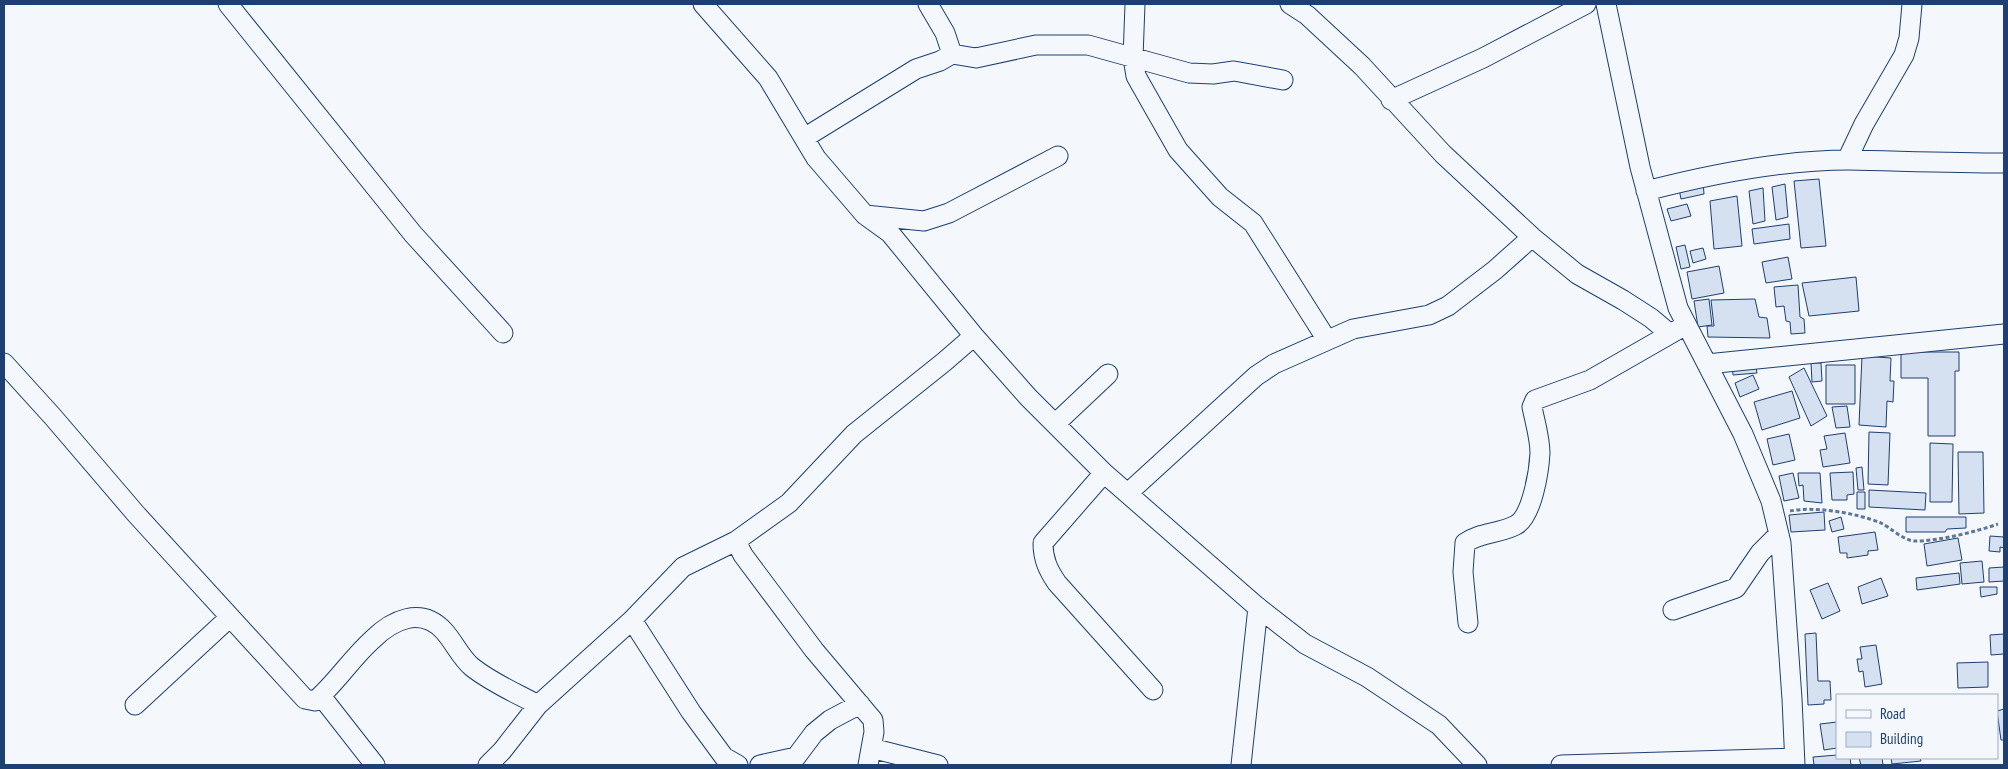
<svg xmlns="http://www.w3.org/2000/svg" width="2008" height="769" font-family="'PT Sans Narrow',sans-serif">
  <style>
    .building { fill: #d5e0f0; stroke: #1d3f73 }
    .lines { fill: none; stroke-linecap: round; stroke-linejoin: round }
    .minor-casing { stroke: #1d3f73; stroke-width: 21 }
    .path { stroke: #5e769c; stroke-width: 3; stroke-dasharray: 4 2.5; stroke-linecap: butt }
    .minor { stroke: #f4f7fb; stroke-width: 19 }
  </style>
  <rect width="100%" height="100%" fill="#f4f7fb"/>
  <path class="building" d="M1819,179l7,67 -25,2 -7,-67z
    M1703,182l1,12 -23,5 -3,-15z
    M1785,184l3,33 -12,3 -4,-33z
    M1763,188l2,33 -12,3 -4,-33z
    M1737,196l5,50 -28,3 -4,-48z
    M1687,204l4,12 -20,5 -4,-12z
    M1789,224l1,15 -36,5 -2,-15z
    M1685,245l5,22 -9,2 -5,-22z
    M1703,248l3,11 -13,4 -3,-12z
    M1788,257l4,22 -26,4 -4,-21z
    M1719,266l5,27 -32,6 -5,-27z
    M1856,277l3,34 -50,5 -7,-33z
    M1798,285l2,32 4,2 1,14 -14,1 -1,-12 -4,-1 -2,-15 -8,1 -2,-20z
    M1709,299l3,26 -14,2 -4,-26z
    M1755,299l4,18 8,1 3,20 -62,-1 -1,-11h7l-3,-26z
    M1901,352h58v19h-4v65h-27v-58h-27z
    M1862,356l29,2 -1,23h4l-1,21 -6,-1 -1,26 -27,-2z
    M1755,360l2,13 -24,2 -1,-13z
    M1811,363h10l1,18 -10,1z
    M1826,365h29v39h-29z
    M1804,368l23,48 -16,10 -22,-49z
    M1753,375l6,14 -19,8 -5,-14z
    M1792,391l8,27 -38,12 -8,-28z
    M1847,406l3,21 -14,1 -4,-21z
    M1869,432l21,1 -2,52 -20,-1z
    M1845,433l5,30 -27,4 -3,-17 7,-1 -3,-13z
    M1789,434l6,26 -22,5 -6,-26z
    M1930,443l23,1 -1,58h-22z
    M1958,452h25l1,61 -25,1z
    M1862,467l2,23h-6l-2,-22z
    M1853,472l1,22 -7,1v5h-15l-2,-27z
    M1793,473l6,25 -15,3 -5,-25z
    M1798,473h22l2,30 -18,-2 -1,-16 -4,1z
    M1869,490l57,3 -1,17 -56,-3z
    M1857,492h8v17h-8z
    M1824,512l1,18 -34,2 -2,-17z
    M1841,517l3,12 -12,3 -3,-11z
    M1906,517h60v11l-19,1 -2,3h-39z
    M1875,532l3,18 -10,1v4l-21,3v-5h-7l-2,-16z
    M1990,536l14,1v11l-4,-1v5l-11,-1z
    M1958,538l4,22 -35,6 -3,-22z
    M1982,561l2,21 -22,2 -2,-21z
    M2004,567v14l-15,1v-14z
    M1959,573l1,11 -43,6 -1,-12z
    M1881,578l7,18 -26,8 -4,-17z
    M1828,583l12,28 -18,8 -12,-29z
    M1980,587h17v7l-16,3z
    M1816,633l2,48h12l1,19h-7v4l-16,1 -3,-71z
    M2004,634v20l-13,1 -1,-20z
    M1876,645l6,39 -17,3 -2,-16 -4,1 -2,-13h5l-2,-12z
    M1988,662v25l-30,1 -1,-25z
    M2004,709v31h-3l-4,-29z
    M1837,722v26l-13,2 -4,-26z
    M1837,755v3h13l1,7h-37l-1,-8z
    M1859,758h23l1,7h-22z
    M1891,758h29l1,3 -29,3z"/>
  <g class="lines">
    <defs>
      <path id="minor" d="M228,4l185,230 90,99
        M703,4l65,74 48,80 49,57 25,18 84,103 54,61 76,76 151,132 50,39 62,33 72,48 38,40
        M1135,4l-2,54 3,18 9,16 33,58 42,47 33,26 74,117
        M1290,4l17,11 55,51 81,88 89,83 45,37 46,26 28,18 19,16
        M1606,4l34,163 38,141 65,126 28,67 10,42 11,156 3,66
        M952,54l24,4 60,-13h52l101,28 24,1 21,-3 49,9
        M1391,100l92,-42 103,-54
        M804,138l112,-69 24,-8 12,-7 -7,-21 -17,-29
        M1847,160l17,-36 40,-69 5,-17 3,-34
        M1646,191c65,-17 135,-31 203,-31 51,1 103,3 155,3
        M865,215l59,6 25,-8 109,-57
        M4,363l49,54 83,97 169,185 10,2c21,-18 36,-42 57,-61 20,-20 49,-34 72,-9 10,11 17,27 28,36 20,16 44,26 66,38
        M1707,364l297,-30
        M1055,424l53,-50
        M1104,473l-61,70c0,16 5,27 14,40l96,107
        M1128,493l128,-117 18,-12 79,-35 76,-14 19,-9 47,-36 37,-33
        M736,541l7,14 71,95 59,70 1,12 -6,33
        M1673,610l63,-22 24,-35 19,-19
        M632,620l59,92 33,45 14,8
        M1468,623l-5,-51 2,-29c15,-11 34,-9 51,-18 16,-9 23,-53 24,-72 0,-15 -5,-31 -8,-46l3,-7 55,-20 89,-51
        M321,696l54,69
        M135,705l94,-87
        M871,748l67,17
        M488,765l14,-14 36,-46 94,-85 51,-53 53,-26 53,-38 65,-69 90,-72 30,-26
        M760,765l36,-8 18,-24 16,-13 30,-16
        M1241,765l17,-158
        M1561,765l233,-7"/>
    </defs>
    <use href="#minor" class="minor-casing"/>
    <path class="path" d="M1790,511c26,-5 66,2 91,12 10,5 23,18 34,18 24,0 60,-9 83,-17"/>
    <use href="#minor" class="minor"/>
  </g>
  <rect width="2008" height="769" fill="none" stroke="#1d3f73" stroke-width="10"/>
  <rect x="1836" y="694" width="162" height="65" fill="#f4f7fb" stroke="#9eadc5"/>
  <rect x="1846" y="710" width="25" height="8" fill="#f4f7fb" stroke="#9eadc5"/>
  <text x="1880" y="719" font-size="15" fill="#1d3f73">Road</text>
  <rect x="1846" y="732" width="25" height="15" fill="#d5e0f0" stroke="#9eadc5"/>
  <text x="1880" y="744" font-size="15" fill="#1d3f73">Building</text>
</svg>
